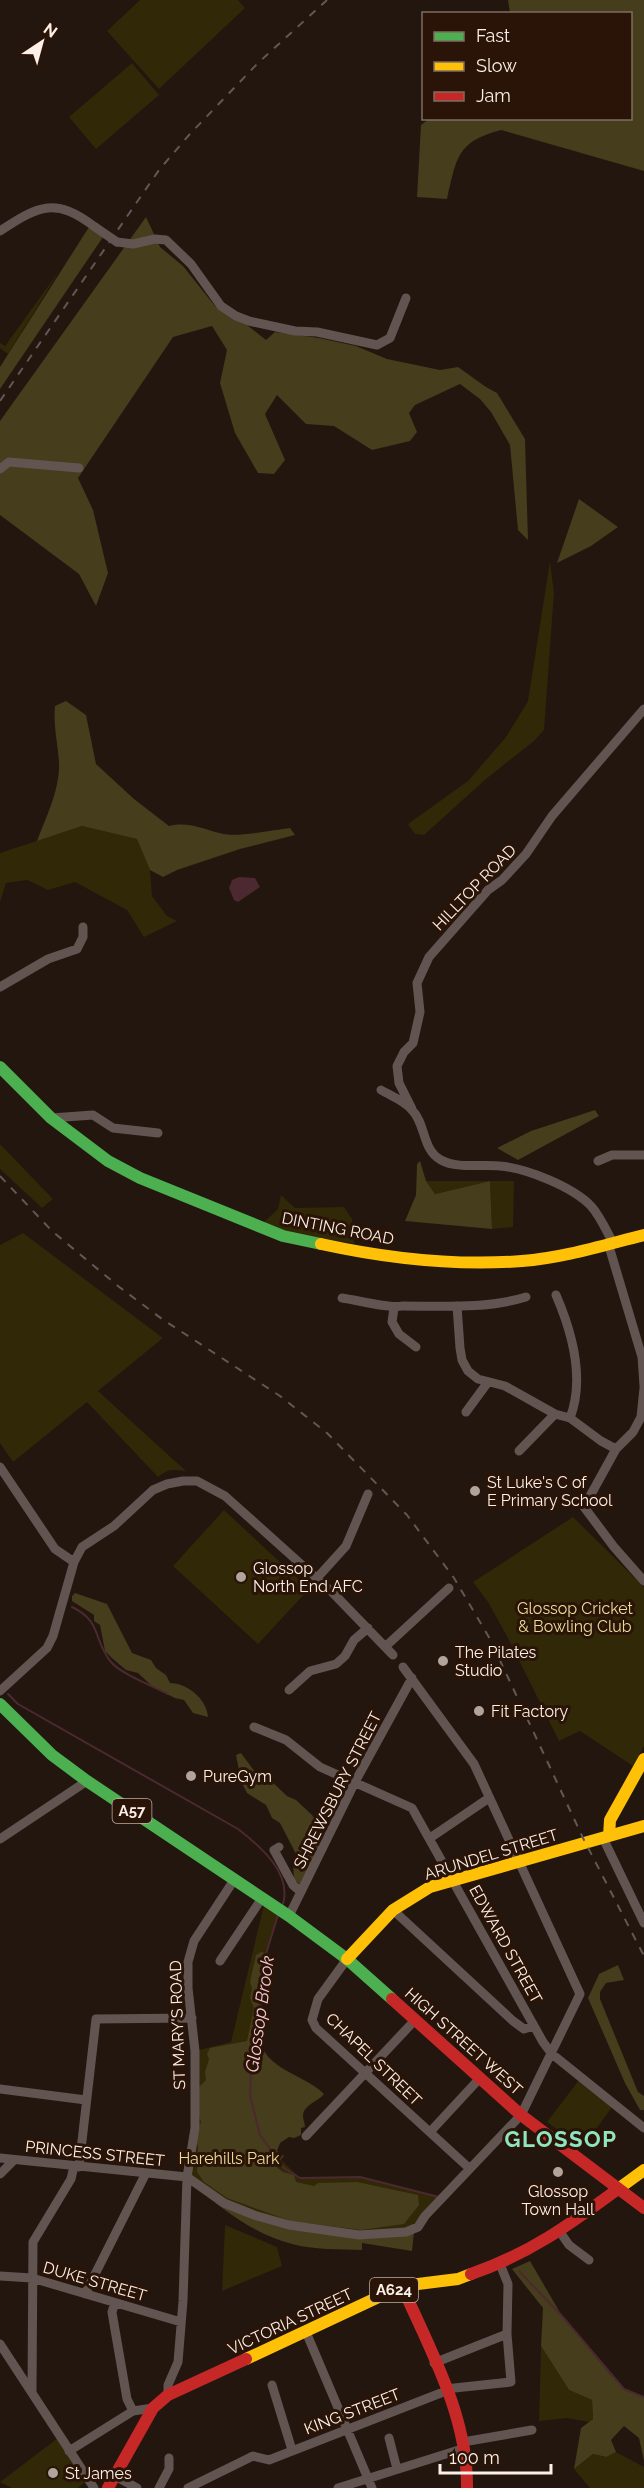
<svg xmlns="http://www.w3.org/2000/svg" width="644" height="2488" font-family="Raleway,sans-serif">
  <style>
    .green { fill: #302807 }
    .forest { fill: #453d1c }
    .water { fill: #4c2931 }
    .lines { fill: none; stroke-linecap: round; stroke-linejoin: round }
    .stream { stroke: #4c2931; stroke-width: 2 }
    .street { stroke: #625451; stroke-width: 9 }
    .fast { stroke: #4caf50; stroke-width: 12 }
    .slow { stroke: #ffc107; stroke-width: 12 }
    .jam { stroke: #c62828; stroke-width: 12 }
    .rail { stroke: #635754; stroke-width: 2; stroke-dasharray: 8 8; stroke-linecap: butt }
    .street-bridge { stroke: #625451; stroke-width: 9 }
    .poi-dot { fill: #b0a49c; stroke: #2a1407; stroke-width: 2 }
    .labels { text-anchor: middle; stroke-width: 6; stroke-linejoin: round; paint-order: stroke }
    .shield { fill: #2a1407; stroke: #beaea4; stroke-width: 1.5 }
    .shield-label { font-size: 15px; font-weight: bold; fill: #fdf0e8 }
    .street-label { font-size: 16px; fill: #fdf0e8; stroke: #2a1407 }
    .poi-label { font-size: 16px; fill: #fdf0e8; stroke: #2a1407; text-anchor: start }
    .park-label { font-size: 16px; fill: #ebdc9a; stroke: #2a1407 }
    .water-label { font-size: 18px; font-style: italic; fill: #f8cbd4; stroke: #2a1407 }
    .district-label { font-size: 22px; font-weight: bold; letter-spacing: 1.5px; fill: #8de5c1; stroke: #2a1407 }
  </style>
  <rect width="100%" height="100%" fill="#22160f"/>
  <path class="green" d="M140,0h98l7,8 -86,81 -52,-58z
    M132,63l27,32 -63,54 -27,-32z
    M60,270l-52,84 -8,-6v-5l5,3z
    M550,561l4,32 -10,137 -10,11 -48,38 -62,56 -9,-1 -7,-10 60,-43 38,-44 22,-36z
    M82,826l56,13 12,31 2,26 15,20 10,5 -33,16 -17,-27 -52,-28 -27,8 -21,-10 -21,3 -6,19v-49z
    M0,1144l53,55 -11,9 -42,-39z
    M426,1181h88l-1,46 -21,2 -2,-48 -55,13z
    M281,1195l14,13 49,-1 8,12 2,25 -69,-12 -22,-9 15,-14z
    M23,1233l140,105 -65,53 88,80c-12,-2 -19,-2 -28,6l-71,-75 -74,60 -13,-19v-198z
    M224,1510l85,79 -51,55 -85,-78z
    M573,1517l71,70v159l-11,20 -53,-35 -21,10 -50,-101 -21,-38 -15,-20z
    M264,1905l14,9 -12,43 -14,90 24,108 24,23 60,-1 83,21 -37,34 -82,-2 -100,-27 -37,-26 8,-49v-77l36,-9z
    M579,2080l34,26 -31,42 -35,-26z
    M225,2225l52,22 5,19 -60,25z
    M541,2346l28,44 23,10 1,19 -4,3 -22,-4 -28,3z
    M58,2438l28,43 -8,7h-66l-12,-6z
    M616,2452l28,15v21h-54l-16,-19 19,-15 12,3z"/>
  <path class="forest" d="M508,0h136v171l-143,-41c-45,12 -44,28 -54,69l-30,-2 4,-72 8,-6 201,-1v-104l-120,-1z
    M146,217l14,30 23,19 32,40 32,19 19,15 9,-8 44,6 37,8 31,13 53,11 18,-3 28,20 11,6 28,46 3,101 -10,-10 -8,-85 -19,-33 -11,-13 -20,-15 -45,21 -6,8 8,19 -7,9 -38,9 -38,-24 -28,-2 -29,-29 -12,19 20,46 -11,14 -16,-1 -23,-40 -15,-50 7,-33 -15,-24 -39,11 -95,141 15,32 15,63 -12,33 -17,-32 -79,-59v-94z
    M89,227l14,10 -103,152v-22z
    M579,499l39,28 -27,19 -34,17z
    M66,701l20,14 10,49 38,35 35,27c21,-5 35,4 55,8 14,3 50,-4 66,-6l5,7 -55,14 -63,21 -14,7 -13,-7 -13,-31 -55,-13 -45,15c9,-24 23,-52 22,-78 -1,-19 -6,-37 -4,-57z
    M595,1110l4,6 -81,44 -21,-12 34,-17z
    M420,1161l6,20 9,13 55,-13 2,48 -87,-8 11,-26 1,-31z
    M75,1593l32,11 25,49 19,7 5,8 10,7 4,8c17,0 37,16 38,34l-15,-4 -9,-13 -9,-2 -21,-10 -16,-15 -12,-3 -13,-11 -8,-8 -5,-26 -6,-4v-6l-22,-14v-5z
    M241,1753l14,19 11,4 21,20 9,4 16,15 13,19 -20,46 -5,4 -6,-4 -1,-20 3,-6 -16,-31 -8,-5 -6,-13 -19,-12 -6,-12 -5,-26z
    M261,1952l9,2 1,6 -5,10 2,7c-6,12 -9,48 -3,61l-4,7c10,26 46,31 63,49 -5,7 -21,11 -21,22 0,4 2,7 2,11l-4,1v7l-7,3 -5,-1 -9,6 -3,8 7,5 -9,10 8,6 11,3 2,7 18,4 4,-3 39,-1 61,13 1,10 -15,19 -43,6 -71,-9 -63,-23 -23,-16 -7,-10 1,-26 -3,-6 6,-18 -2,-6 -1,-28 8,-8 -1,-8 4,-13 -2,-5 3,-6 37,-7 7,-33 -4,-10 2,-10 -2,-6 6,-27z
    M618,1965l6,15 -18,3 -6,9v7l38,93 6,4v14h-4l-15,-27 -37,-85 11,-24z
    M197,2188l92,41 125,3 -2,19 -50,-8v7c-23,-1 -48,0 -70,-6 -36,-9 -66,-32 -95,-56z
    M530,2261l32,55 47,57 15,16 20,8v64l-5,-23 -15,-12 -13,14 5,12 -10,5 -13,-3 -19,15 7,-41 12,-9 -1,-19 -23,-10 -28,-44 2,-38 -31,-39z"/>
  <path class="water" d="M239,877l16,1 5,9 -22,15 -4,-2 -5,-12 3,-8z"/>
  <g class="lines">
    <path class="stream" d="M72,1607c30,14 21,33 39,55 10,12 42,24 57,32
      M8,1694l10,10 220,125c22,17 54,44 45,75
      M278,1915l-13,42 -5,56 -8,34 -2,49 10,39 24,33 16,10 60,-1 79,20
      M519,2271l43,45 62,73 20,8"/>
    <path class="street" d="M0,231c39,-26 56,-34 95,-4
      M117,242l16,2 22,-5 11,1 25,24 30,42 15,10 13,5 46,10 22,1 60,13 13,-7 16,-40
      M0,469l9,-7 70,6
      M0,987l48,-28 29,-10 6,-12v-10
      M381,1090c10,6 24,11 31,20 14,14 10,40 29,50 16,9 42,4 59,6 26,2 73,21 91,40 9,10 15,24 21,35
      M412,1109l-13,-26 -2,-17 7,-14 9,-9 7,-31 -3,-29 12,-26 59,-67 14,-10 24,-26 26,-38 92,-107
      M51,1118l42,-3 20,13 45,5
      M598,1161l14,-6h32
      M608,1243l34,114 2,29
      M556,1295c16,37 29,84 14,123
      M342,1298c15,2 49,11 60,8 41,0 85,3 124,-9
      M457,1306l3,42 2,12 6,11 10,8 27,7 50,28 15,4 31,23 15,8
      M394,1308l-2,14 7,12 17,13
      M644,1388l-3,29 -8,15 -17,17 -32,58 30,40 30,34
      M466,1412l22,-30
      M519,1451l36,-37
      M0,1467l55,82 19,13
      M317,1578l29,-32 22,-52
      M386,1646l63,-58
      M289,1690l21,-19 26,-7 9,-8 9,-16 14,-12
      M0,1691l47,-43 6,-12 21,-74 8,-15 32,-21 39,-36 14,-6 16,-3h14l28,15 107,96 61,63
      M254,1727l32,13 34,27 92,41 131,234 9,12 92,74
      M430,1838l59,-40
      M603,1838l41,85
      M0,1839l87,-58
      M279,1847l-5,3 19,35 8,7
      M393,1910l120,111 11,8 10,-3
      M289,1916l66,-134 57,-104
      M347,1959l-29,40 -6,21 4,8 153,140
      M220,1961l42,-63
      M0,2089l86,11
      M430,2132l50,-54
      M306,2136l110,-117
      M0,2158l187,19 37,26 30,12 35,10 70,10 47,-3 12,-5 7,-11 96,-101 59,-121 -106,-230 -71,-97
      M79,2167l17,-148 96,-1
      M0,2174l14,-14
      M560,2232l9,13 20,15
      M0,2276l32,2 149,44
      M85,2294l61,-121
      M115,2303l-3,9 2,12 13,75 6,12
      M306,2332l66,156
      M0,2344l94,144
      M434,2363l73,-29
      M272,2385l20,65
      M445,2389l66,-7 -4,-48 1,-50 -8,-20
      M32,2393l1,-151 38,-63 3,-13
      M168,2395v-10l10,-23 5,-61 4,-124 8,-49v-77l-7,-63v-26l6,-21 40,-61
      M389,2438l8,31
      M463,2442l69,-12
      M69,2451l64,-40 20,-3
      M115,2476l22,12
      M159,2488l10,-19v-11
      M188,2488l65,-32 16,4 177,-69
      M338,2488l127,-40"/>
    <path class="fast" d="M0,1067l51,51 57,43 32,17 143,58 38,8
      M0,1704l52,51 35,26 202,135 58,43 45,40"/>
    <path class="slow" d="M321,1244c64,14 136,22 201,17 41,-3 82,-16 122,-26
      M609,1836l1,-16 34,-61
      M347,1959l46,-49 37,-23 214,-61
      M618,2189l26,-19
      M246,2359l156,-73 56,-7 13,-5"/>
    <path class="jam" d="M392,1999l129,116 123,93
      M471,2274c58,-20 98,-49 147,-85
      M402,2286c28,64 66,130 65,202
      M108,2488l45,-80 15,-13 78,-36"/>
    <path class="rail" d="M0,401l159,-231 30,-35 69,-72 69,-63
      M0,1176l52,55 66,55 44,33 118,77 47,37 80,82 47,63 36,61 93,199 61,118"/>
    <path class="street-bridge" d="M95,227l22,15"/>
  </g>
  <g class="poi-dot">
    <circle cx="475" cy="1491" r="6"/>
    <circle cx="241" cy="1577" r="6"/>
    <circle cx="443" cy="1661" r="6"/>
    <circle cx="479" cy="1711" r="6"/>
    <circle cx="191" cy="1776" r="6"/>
    <circle cx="558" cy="2172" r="6"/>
    <circle cx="53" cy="2473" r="6"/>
  </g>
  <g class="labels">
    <g class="shield">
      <rect x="112.5" y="1799" width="39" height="24" rx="4.5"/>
      <rect x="370" y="2278" width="48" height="24" rx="4.5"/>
    </g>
    <g class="shield-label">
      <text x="132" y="1816">A57</text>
      <text x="394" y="2295">A624</text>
    </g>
    <g class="street-label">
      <text transform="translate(474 887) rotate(-46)" y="6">HILLTOP ROAD</text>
      <text transform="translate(338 1228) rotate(11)" y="6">DINTING ROAD</text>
      <text transform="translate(337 1790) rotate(-63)" y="6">SHREWSBURY STREET</text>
      <text transform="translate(491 1854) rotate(-17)" y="6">ARUNDEL STREET</text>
      <text transform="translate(506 1944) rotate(61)" y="6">EDWARD STREET</text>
      <text transform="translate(177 2025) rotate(-92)" y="6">ST MARY'S ROAD</text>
      <text transform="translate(464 2041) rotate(42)" y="6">HIGH STREET WEST</text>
      <text transform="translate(374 2059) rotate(44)" y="6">CHAPEL STREET</text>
      <text transform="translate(95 2153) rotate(6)" y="6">PRINCESS STREET</text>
      <text transform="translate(95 2281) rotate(16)" y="6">DUKE STREET</text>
      <text transform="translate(290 2321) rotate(-25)" y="6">VICTORIA STREET</text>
      <text transform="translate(352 2411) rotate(-21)" y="6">KING STREET</text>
    </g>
    <g class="poi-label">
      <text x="487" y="1488">St Luke's C of<tspan x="487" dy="18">E Primary School</tspan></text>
      <text x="253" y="1574">Glossop<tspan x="253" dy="18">North End AFC</tspan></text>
      <text x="455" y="1658">The Pilates<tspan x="455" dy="18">Studio</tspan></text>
      <text x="491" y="1717">Fit Factory</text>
      <text x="203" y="1782">PureGym</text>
      <text x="558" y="2197" text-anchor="middle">Glossop<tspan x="558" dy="18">Town Hall</tspan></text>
      <text x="65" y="2479">St James</text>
    </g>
    <g class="park-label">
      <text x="575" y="1614">Glossop Cricket<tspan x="575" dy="18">&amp; Bowling Club</tspan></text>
      <text x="229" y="2164">Harehills Park</text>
    </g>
    <g class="water-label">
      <text transform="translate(260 2014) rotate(-82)" y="6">Glossop Brook</text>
    </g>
    <g class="district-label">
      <text x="561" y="2147">GLOSSOP</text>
    </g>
  </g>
  <rect x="422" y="12" width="210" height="108" fill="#2a1407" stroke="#7e6c61" stroke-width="1.5"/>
  <rect x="434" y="32" width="30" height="9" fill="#4caf50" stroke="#7e6c61" stroke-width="1.5"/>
  <text x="476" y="42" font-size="18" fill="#fdf0e8">Fast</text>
  <rect x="434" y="62" width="30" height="9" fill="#ffc107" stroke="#7e6c61" stroke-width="1.5"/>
  <text x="476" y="72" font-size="18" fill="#fdf0e8">Slow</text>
  <rect x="434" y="92" width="30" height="9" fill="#c62828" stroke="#7e6c61" stroke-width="1.5"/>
  <text x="476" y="102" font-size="18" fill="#fdf0e8">Jam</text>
  <g transform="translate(42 42) rotate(36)" stroke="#2a1407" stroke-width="4.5" paint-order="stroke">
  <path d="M0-4.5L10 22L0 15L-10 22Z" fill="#fdf0e8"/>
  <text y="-9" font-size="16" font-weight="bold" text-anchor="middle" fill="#fdf0e8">N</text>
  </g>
  <path d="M440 2464v9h111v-9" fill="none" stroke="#fdf0e8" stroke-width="3"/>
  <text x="449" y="2464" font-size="18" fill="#fdf0e8" stroke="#2a1407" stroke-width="4.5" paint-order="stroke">100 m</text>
</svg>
